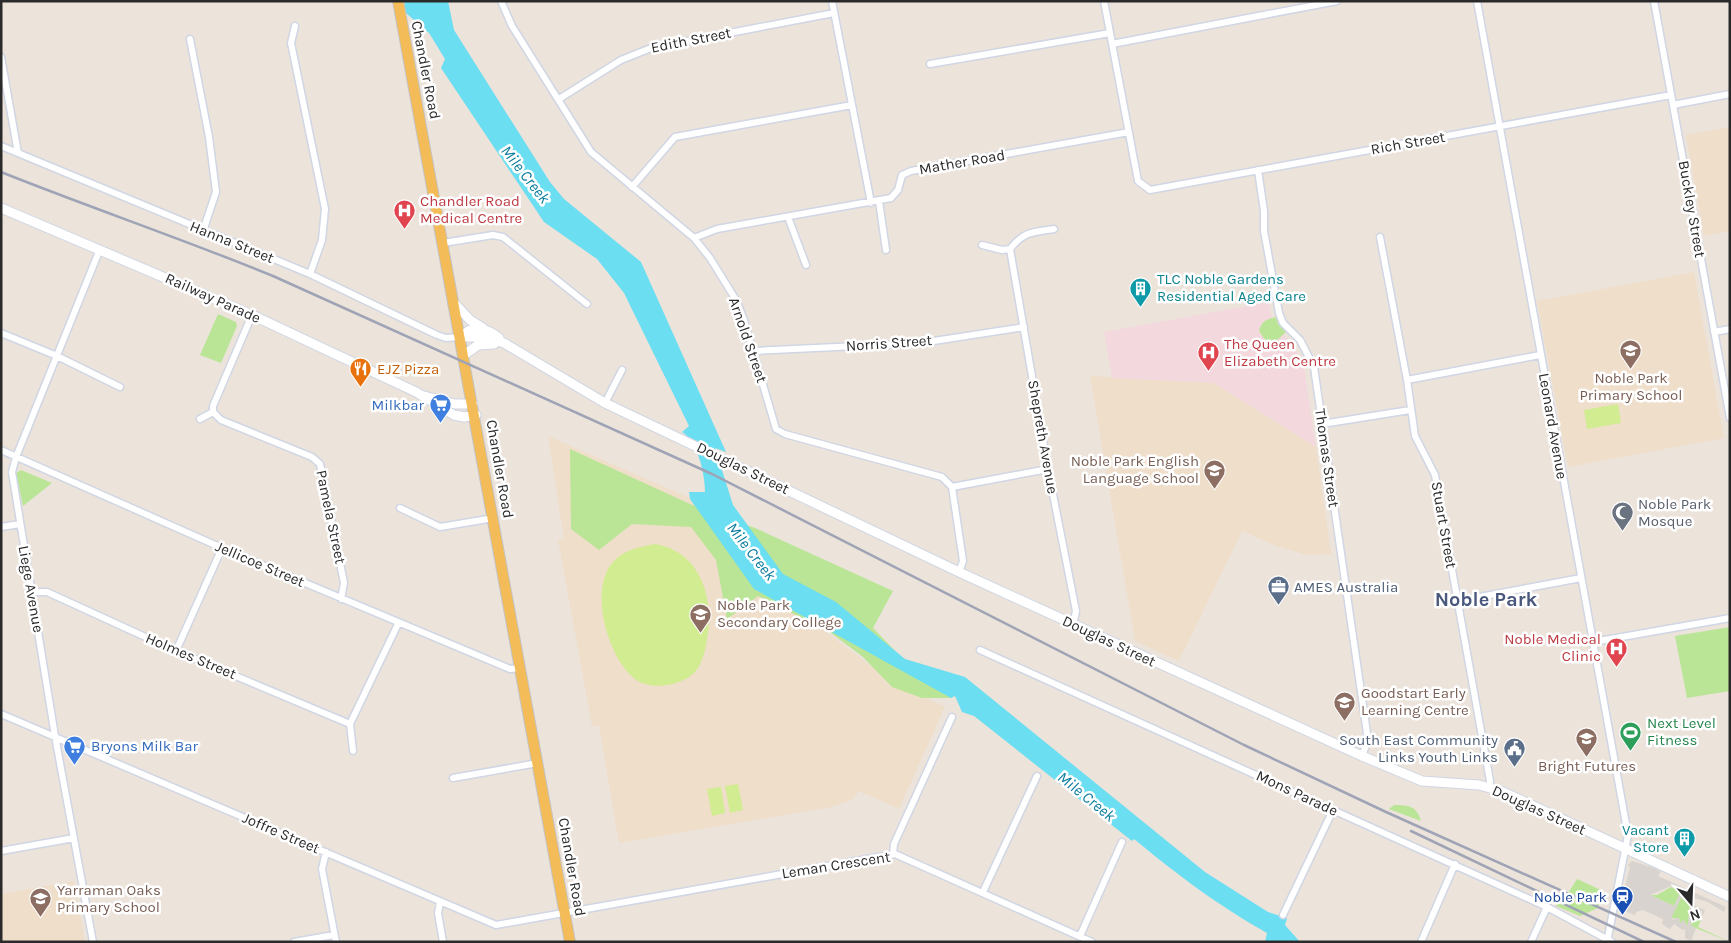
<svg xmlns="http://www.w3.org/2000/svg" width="1731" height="943" font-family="Karla,sans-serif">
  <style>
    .education { fill: #efdeca }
    .medical { fill: #f3d8dd }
    .green { fill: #bae596 }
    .pitch { fill: #d1ec91 }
    .plaza { fill: #d8d3ce; fill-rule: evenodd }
    .water { fill: #6bdef1 }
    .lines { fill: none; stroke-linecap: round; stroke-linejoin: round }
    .minor-casing { stroke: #d0d6e3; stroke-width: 9 }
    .secondary-casing { stroke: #d0d6e3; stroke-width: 11 }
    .primary-casing { stroke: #c3c3c3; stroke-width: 12 }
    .minor { stroke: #fff; stroke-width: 6 }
    .secondary { stroke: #fff; stroke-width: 9 }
    .primary { stroke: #f4bc58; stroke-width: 10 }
    .rail { stroke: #9ea4b5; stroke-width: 2.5 }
    .labels { text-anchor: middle; stroke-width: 5; stroke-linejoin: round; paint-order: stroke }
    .street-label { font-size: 15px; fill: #2a2a2a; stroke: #fff }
    .health-label { font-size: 15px; fill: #be3a42; stroke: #fff; text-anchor: start }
    .culture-label { font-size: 15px; fill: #0d838f; stroke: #fff; text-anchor: start }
    .food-label { font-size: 15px; fill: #c56008; stroke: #fff; text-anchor: start }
    .education-label { font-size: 15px; fill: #785e54; stroke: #fff; text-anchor: start }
    .shop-label { font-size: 15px; fill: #366cbe; stroke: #fff; text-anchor: end }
    .worship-label { font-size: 15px; fill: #5b616d; stroke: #fff; text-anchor: start }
    .service-label { font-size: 15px; fill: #4e5e75; stroke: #fff; text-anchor: start }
    .leisure-label { font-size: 15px; fill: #27864d; stroke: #fff; text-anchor: start }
    .transit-label { font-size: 15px; fill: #164399; stroke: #fff; text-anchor: end }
    .water-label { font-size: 16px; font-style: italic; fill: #0a7d9e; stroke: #fff }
    .district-label { font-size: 20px; font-weight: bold; fill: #49587c; stroke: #fff }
  </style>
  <rect width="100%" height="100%" fill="#ece3db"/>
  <path class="education" d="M1730,127v104l-26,5 -18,-101z
    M1694,272l30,166 -156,29 -31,-166z
    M1090,376l124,7 102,64 15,107 -24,1 -31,-9 -34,-15 -63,130 -44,-20z
    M548,436l151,66 68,85 124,94 54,26 -46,102 -40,-18 -7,9 -21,7 -212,36 -20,-117h-7l-34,-186 6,-1z
    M74,881l11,61h-84v-48z"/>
  <path class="medical" d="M1269,302l4,23 20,19 11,22 12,81 -102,-64 -102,-5 -8,-46z"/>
  <path class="green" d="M218,314l18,8 1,4 -16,37 -21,-8z
    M1276,317l2,7 8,8 -11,10 -9,-1 -7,-10c3,-11 7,-11 17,-14z
    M570,449l120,55 65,24 138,63 -20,37 31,32 49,36 -2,2h-29l-30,-11 -29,-30 -32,-24 -73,-37 -31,23 -11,-59 -25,-33 -59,-3 -33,26 -28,-21z
    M21,470l31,13 -29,23 -7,-33z
    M1730,627v64l-43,7 -12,-62z
    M1394,805c15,0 23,1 27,16l-32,-12z
    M1577,879l26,12 -5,17 -18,8 -24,-10 4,-10 5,2z
    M1671,887l10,5 -7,14 -24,-11h7z
    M1681,897l9,6 -2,23 -5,-6 -2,3 -2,-1 1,-3 -9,-1z
    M1693,913l9,4 -4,10 32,15 -39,-16z"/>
  <path class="pitch" d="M1618,404l3,19 -34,6 -3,-19z
    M654,544c44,6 59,49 54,89 -2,13 -4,28 -13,39 -13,14 -45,19 -60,7 -27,-21 -47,-89 -22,-117 10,-12 27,-15 41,-18z
    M738,784l5,26 -13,3 -5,-27z
    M721,787l4,26 -13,3 -5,-27z"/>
  <path class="plaza" d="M1632,861l22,7 7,4 -3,4 68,31 -2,5 -16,-10 -14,-4 -1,7 12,5 -3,7v-6l-7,-3 -2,5 -2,13 5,2 -5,13 -6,-3v-9l-2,1 -9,-6 -4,5 -8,-5 1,-5 -20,-9 -7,2 -1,3 -15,-6 2,-18h2l6,-24 -2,-2zM1671,886l10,5 -7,15 -24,-11zM1681,898l9,5 -2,23 -5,-6 -2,3 -2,-1 1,-3 -4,-2 -2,3 -3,-2z"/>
  <path class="water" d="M404,1h44l6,29 96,152 14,17 77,63 85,190 -11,-4 18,57 50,69 53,28 69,57 60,18 240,195 63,40 19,6 -2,7 15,17h-35l2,-9c-51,-29 -88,-57 -133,-94l-2,2 -158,-125 -12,-4 -7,-16 -4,2 -197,-109 -64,-90 -1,-7h16c0,-18 -7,-50 -23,-60l7,-6 -65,-133 -27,-34 -53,-37 -103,-154 4,-9 -16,-26 -23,-20z"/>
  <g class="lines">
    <defs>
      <path id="minor" d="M501,1l11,25 79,126 103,86 16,20 26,42 8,20 32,109 9,5 157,43 10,10 11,74 -4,11
        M832,1l39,202
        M1104,1l34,180 12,9 521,-95
        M1477,1l151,834 -21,107
        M1654,1l76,417
        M295,26l-4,17 34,166 -3,31 -12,34
        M190,39l19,98 7,55 -13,39
        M1112,44l225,-43
        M1,57l17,96
        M930,64l180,-31
        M559,99l62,-39 30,-12 183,-35
        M1673,105l57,-11
        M1,146l309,128 127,61 9,3 15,-1
        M1258,170l6,41v20l15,82 4,10 17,17 14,27 54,373 -6,16
        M632,187l43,-50 177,-32
        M879,201l7,49
        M788,217l18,48
        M1380,237l27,143 8,56 20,39 55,306v6
        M694,238l23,-9 174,-31 7,-8 4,-15 9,-4 218,-39
        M443,243l50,-8 10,2 84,67
        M982,245l20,5 8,-1c14,-18 24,-17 44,-20
        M1010,249l38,220 28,142 -3,14
        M252,315l-39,91v6l8,8 91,37 8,7 24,119 -3,16
        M1714,332l16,-3
        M1,333l56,23 63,31
        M754,351l167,-8 103,-16
        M1407,380l133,-25
        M605,403l17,-33
        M200,419l13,-7
        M1322,424l88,-14
        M1,450l221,98 288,121 11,-1
        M952,487l96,-18
        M400,508l40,19 54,-9
        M1,527l19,-3
        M31,592h16l129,59 174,73
        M1458,601l123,-23
        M1593,642l137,-24
        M980,650l567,257 65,35
        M176,651l46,-103
        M1,714l495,211 399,-71 197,88
        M353,751l-3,-27 48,-100
        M453,778l85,-15
        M1,851l73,-13
        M326,852l-4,17 14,73
        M893,854l1,-10 58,-127
        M983,892l54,-116
        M440,902l-2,11 5,29
        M1283,915l50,-105
        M1080,936l42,-94
        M93,942l-38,-206 -43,-264 4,-15 84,-208
        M294,942l40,-7
        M1421,942l34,-78
        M1531,942l16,-35"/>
      <path id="secondary" d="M1,208l251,107 164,77 38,23 10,2 12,-2
        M455,304l15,16 13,8
        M461,337h24l19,6 101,60 354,169 403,184 60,25 57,4 22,6 229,106
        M461,337c11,-13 26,-9 38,1
        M464,355l14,-10 16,-1
        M424,396l31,8h18"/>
      <path id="primary" d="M398,1l172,941"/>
    </defs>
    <use href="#minor" class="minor-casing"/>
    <use href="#secondary" class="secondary-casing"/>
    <use href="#primary" class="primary-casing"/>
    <use href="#minor" class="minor"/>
    <use href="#secondary" class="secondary"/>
    <use href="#primary" class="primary"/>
    <path class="rail" d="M1,172c90,36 182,67 272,104l439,198 532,271 142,67 290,130
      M1411,831l233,111"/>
  </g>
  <defs>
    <symbol id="hospital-pin" viewBox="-11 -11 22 30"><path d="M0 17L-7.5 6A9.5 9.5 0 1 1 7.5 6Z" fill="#e0444e" stroke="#fff"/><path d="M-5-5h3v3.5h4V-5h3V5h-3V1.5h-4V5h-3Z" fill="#fff"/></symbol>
    <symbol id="building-pin" viewBox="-11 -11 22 30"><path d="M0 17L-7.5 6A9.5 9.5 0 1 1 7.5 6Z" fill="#0f9aa8" stroke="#fff"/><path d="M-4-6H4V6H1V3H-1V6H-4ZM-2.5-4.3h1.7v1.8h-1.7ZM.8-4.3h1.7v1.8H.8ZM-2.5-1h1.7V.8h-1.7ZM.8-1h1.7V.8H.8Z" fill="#fff"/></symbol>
    <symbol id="school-pin" viewBox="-11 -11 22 30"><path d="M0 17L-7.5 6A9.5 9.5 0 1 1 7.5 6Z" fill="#8d6e63" stroke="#fff"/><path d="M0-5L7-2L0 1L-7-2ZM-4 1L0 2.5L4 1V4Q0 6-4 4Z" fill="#fff"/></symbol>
    <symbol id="restaurant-pin" viewBox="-11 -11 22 30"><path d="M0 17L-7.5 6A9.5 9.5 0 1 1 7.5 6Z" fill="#e8710a" stroke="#fff"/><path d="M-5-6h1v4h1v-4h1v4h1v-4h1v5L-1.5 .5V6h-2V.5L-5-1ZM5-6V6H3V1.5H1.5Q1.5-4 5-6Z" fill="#fff"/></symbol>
    <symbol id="supermarket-pin" viewBox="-11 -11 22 30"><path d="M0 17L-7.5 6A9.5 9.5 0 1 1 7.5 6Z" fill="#3f7fe0" stroke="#fff"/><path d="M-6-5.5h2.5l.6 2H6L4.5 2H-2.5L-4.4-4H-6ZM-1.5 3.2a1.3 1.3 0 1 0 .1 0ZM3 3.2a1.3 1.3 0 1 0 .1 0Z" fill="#fff"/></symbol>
    <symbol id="mosque-pin" viewBox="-11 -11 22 30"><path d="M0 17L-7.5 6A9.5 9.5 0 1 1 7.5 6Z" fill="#6b7280" stroke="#fff"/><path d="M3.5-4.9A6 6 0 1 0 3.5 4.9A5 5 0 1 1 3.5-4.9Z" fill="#fff"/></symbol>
    <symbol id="office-pin" viewBox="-11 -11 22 30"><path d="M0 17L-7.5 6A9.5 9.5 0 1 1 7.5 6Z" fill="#5c6f8a" stroke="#fff"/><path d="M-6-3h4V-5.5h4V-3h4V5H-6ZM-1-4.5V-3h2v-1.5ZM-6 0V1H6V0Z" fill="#fff"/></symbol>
    <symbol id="stadium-pin" viewBox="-11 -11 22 30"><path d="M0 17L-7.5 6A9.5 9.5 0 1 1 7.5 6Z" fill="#2e9e5b" stroke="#fff"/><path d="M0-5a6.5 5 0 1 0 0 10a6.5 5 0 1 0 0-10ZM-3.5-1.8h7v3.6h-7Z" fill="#fff"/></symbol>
    <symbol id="civic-pin" viewBox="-11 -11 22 30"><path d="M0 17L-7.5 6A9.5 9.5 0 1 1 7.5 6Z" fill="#5c6f8a" stroke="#fff"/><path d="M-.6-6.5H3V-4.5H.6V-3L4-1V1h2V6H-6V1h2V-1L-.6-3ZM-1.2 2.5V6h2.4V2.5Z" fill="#fff"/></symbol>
    <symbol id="station-pin" viewBox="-11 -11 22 30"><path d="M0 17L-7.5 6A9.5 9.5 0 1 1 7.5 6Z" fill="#1a4fb4" stroke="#fff"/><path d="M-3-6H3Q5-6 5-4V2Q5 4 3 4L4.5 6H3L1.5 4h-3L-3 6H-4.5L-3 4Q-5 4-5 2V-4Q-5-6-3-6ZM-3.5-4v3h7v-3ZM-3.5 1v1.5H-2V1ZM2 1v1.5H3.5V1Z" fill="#fff"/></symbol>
  </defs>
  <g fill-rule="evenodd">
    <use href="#hospital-pin" x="392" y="198" width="25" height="34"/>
    <use href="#building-pin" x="1128" y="276" width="25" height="34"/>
    <use href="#school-pin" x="1618" y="338" width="25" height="34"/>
    <use href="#hospital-pin" x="1196" y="340" width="25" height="34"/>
    <use href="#restaurant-pin" x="348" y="356" width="25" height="34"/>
    <use href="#supermarket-pin" x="428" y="392" width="25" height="34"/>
    <use href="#school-pin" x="1202" y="458" width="25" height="34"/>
    <use href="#mosque-pin" x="1610" y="500" width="25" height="34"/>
    <use href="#office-pin" x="1266" y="574" width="25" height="34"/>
    <use href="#school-pin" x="688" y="602" width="25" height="34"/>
    <use href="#hospital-pin" x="1604" y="636" width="25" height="34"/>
    <use href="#school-pin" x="1332" y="690" width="25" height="34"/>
    <use href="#stadium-pin" x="1618" y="720" width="25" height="34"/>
    <use href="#school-pin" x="1574" y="726" width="25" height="34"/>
    <use href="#supermarket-pin" x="62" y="734" width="25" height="34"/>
    <use href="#civic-pin" x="1502" y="736" width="25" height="34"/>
    <use href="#building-pin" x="1672" y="826" width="25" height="34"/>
    <use href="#station-pin" x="1610" y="884" width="25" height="34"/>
    <use href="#school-pin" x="28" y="886" width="25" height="34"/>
  </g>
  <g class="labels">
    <g class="street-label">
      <text transform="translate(691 40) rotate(-11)" y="5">Edith Street</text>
      <text transform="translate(426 70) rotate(79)" y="5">Chandler Road</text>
      <text transform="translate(1408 143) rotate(-10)" y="5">Rich Street</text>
      <text transform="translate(962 162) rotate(-10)" y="5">Mather Road</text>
      <text transform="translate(1692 209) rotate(80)" y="5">Buckley Street</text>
      <text transform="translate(232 242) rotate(22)" y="5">Hanna Street</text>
      <text transform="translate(213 298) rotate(24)" y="5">Railway Parade</text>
      <text transform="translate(748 340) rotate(71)" y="5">Arnold Street</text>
      <text transform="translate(889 343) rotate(-4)" y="5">Norris Street</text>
      <text transform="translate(1553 426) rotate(80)" y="5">Leonard Avenue</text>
      <text transform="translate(1043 437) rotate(80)" y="5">Shepreth Avenue</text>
      <text transform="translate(1327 458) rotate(82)" y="5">Thomas Street</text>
      <text transform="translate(743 468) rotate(26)" y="5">Douglas Street</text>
      <text transform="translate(500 469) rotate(80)" y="5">Chandler Road</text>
      <text transform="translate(331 517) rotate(78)" y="5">Pamela Street</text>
      <text transform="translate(1444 525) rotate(80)" y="5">Stuart Street</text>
      <text transform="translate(260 564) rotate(23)" y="5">Jellicoe Street</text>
      <text transform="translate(31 589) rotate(80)" y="5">Liege Avenue</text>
      <text transform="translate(1109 641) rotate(25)" y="5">Douglas Street</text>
      <text transform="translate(191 656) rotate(23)" y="5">Holmes Street</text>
      <text transform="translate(1297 793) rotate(25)" y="5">Mons Parade</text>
      <text transform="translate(1539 810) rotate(24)" y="5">Douglas Street</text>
      <text transform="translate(281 833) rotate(23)" y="5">Joffre Street</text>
      <text transform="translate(836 865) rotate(-9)" y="5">Leman Crescent</text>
      <text transform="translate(572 867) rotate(80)" y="5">Chandler Road</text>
    </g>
    <g class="health-label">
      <text x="420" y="206">Chandler Road<tspan x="420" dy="17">Medical Centre</tspan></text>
      <text x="1224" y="349">The Queen<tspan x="1224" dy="17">Elizabeth Centre</tspan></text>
      <text x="1601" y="644" text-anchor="end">Noble Medical<tspan x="1601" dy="17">Clinic</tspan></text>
    </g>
    <g class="culture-label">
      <text x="1157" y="284">TLC Noble Gardens<tspan x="1157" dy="17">Residential Aged Care</tspan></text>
      <text x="1669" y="835" text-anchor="end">Vacant<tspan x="1669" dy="17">Store</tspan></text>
    </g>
    <g class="food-label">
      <text x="377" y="374">EJZ Pizza</text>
    </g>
    <g class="education-label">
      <text x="1631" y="383" text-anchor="middle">Noble Park<tspan x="1631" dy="17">Primary School</tspan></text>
      <text x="1199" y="466" text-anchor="end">Noble Park English<tspan x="1199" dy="17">Language School</tspan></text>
      <text x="717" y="610">Noble Park<tspan x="717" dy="17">Secondary College</tspan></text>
      <text x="1361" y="698">Goodstart Early<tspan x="1361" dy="17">Learning Centre</tspan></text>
      <text x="1587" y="771" text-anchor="middle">Bright Futures</text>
      <text x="57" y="895">Yarraman Oaks<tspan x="57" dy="17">Primary School</tspan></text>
    </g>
    <g class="shop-label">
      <text x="424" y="410">Milkbar</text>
      <text x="91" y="751" text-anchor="start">Bryons Milk Bar</text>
    </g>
    <g class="worship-label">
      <text x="1638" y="509">Noble Park<tspan x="1638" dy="17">Mosque</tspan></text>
    </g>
    <g class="service-label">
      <text x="1294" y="592">AMES Australia</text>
      <text x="1498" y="745" text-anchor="end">South East Community<tspan x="1498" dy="17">Links Youth Links</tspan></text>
    </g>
    <g class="leisure-label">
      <text x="1647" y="728">Next Level<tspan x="1647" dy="17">Fitness</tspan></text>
    </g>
    <g class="transit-label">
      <text x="1607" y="902">Noble Park</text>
    </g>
    <g class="water-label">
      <text transform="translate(526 174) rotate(52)" y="6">Mile Creek</text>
      <text transform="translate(752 551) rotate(52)" y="6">Mile Creek</text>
      <text transform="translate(1087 796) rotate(39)" y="6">Mile Creek</text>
    </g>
    <g class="district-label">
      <text x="1486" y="606">Noble Park</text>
    </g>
  </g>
  <rect width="1731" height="943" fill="none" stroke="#2a2a2a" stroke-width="5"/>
  <g transform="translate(1691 903) rotate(161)" stroke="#ffffff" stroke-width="4" paint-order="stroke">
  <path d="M0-4L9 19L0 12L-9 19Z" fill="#2a2a2a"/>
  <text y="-8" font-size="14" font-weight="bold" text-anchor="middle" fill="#2a2a2a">N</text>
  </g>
</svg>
